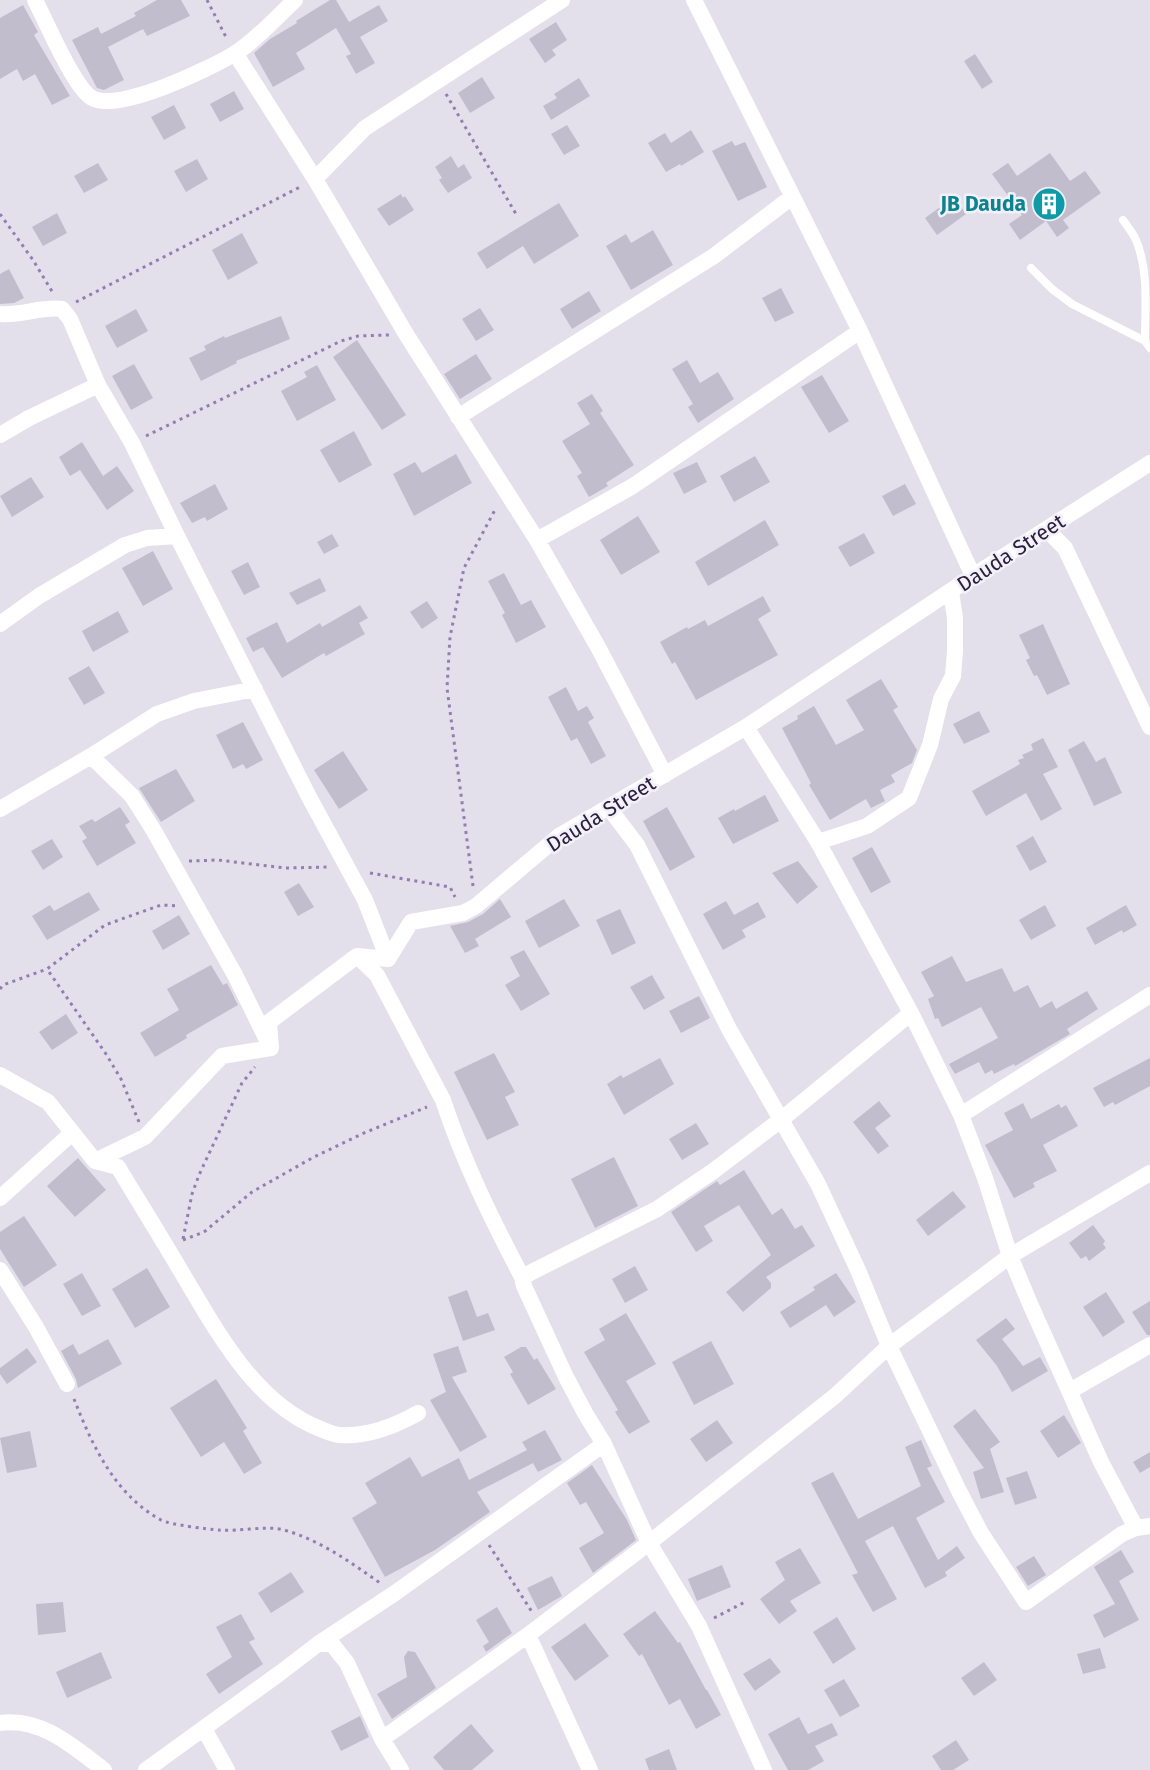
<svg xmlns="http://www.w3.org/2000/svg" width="1150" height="1770" font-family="'Fira Sans',sans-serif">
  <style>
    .building { fill: #c1bdcd }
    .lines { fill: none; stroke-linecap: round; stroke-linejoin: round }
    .path { stroke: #917fb2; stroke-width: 3; stroke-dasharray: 3 4.5; stroke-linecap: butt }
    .lane { stroke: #fff; stroke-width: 8 }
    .street { stroke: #fff; stroke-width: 16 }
    .labels { text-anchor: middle; stroke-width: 5; stroke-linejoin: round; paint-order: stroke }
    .culture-label { font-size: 21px; font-weight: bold; fill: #0d838f; stroke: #f2f1f9; text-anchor: end }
    .street-label { font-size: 21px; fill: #2c203e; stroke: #f2f1f9 }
  </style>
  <rect width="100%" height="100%" fill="#e3e0ec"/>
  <path class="building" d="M157,0h24l9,16 -43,20 -4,-7 -35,18 16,33 -20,10 -7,-2 -25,-48 26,-13 3,7 35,-18 -2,-3z
    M330,0h6l13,22 30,-17 9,16 -28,16 15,26 -19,11 -10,-18 5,-2 -15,-26 -40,25 9,16 -32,18 -19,-34 16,-14 27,-16 -1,-2z
    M23,5l15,27 -4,3 36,61 -18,9 -17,-31 -12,7 -6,-12 -17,10v-61z
    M556,22l11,18 -15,10 4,5 -11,8 -16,-24z
    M975,54l18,28 -11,7 -18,-28z
    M482,77l13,21 -25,15 -12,-20z
    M579,78l11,18 -39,24 -8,-14 14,-8 -3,-4z
    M234,91l10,18 -24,13 -10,-18z
    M174,105l12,23 -22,12 -13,-23z
    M567,125l13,21 -16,9 -13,-21z
    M691,130l13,22 -23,14 -1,-2 -14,8 -18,-29 17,-10 6,10z
    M732,141l3,5 10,-4 22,45 -29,14 -26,-50z
    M1050,153l20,28 15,-10 16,22 -38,27 6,8 -12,9 -11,-16 -26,19 -11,-16 13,-9 -30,-41 16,-11 9,13z
    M451,156l7,12 6,-4 8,14 -24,15 -9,-13 3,-2 -7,-11z
    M197,159l11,20 -22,13 -12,-21z
    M98,163l10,17 -24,13 -10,-17z
    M401,194l2,4 2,-2 9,14 -25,16 -12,-17z
    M954,197l12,17 -29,21 -12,-17z
    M559,203l20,33 -45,28 -11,-18 -36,23 -10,-16z
    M57,213l10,20 -24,13 -11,-19z
    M653,230l20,35 -42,25 -25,-44 20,-12 5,9z
    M242,233l16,30 -30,17 -16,-30z
    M9,269l15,29 -10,5 -14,1v-30z
    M781,288l13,25 -19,9 -13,-24z
    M589,291l12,20 -29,18 -12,-20z
    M480,308l14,22 -18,11 -14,-22z
    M136,309l12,22 -31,17 -12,-22z
    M281,316l9,23 -54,22 1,2 -36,18 -12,-23 17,-8 -2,-4 20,-10 1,2z
    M357,340l49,75 -24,15 -49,-73z
    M476,354l16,25 -32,20 -16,-25z
    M687,360l13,23 18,-11 16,27 -36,24 -10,-16 5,-3 -21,-35z
    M134,364l19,34 -22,12 -19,-34z
    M317,365l19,35 -39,21 -16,-30 26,-14 -3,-5z
    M822,375l27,46 -20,12 -28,-46z
    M592,394l11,17 -3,2 34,52 -28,18 2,3 -19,11 -12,-21 5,-3 -20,-32 28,-17 -13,-21z
    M354,431l18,34 -33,18 -19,-33z
    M82,442l21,34 14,-10 17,25 -27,19 -27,-40 -10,6 -11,-19z
    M456,454l16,29 -58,33 -21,-42 22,-12 7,11z
    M755,456l15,26 -36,20 -14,-26z
    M697,462l10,20 -23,12 -11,-21z
    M31,477l13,20 -32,20 -12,-21z
    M215,484l13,25 -21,12 -2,-4 -13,6 -12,-20z
    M905,484l11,20 -23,12 -11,-20z
    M638,516l22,36 -39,23 -21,-35z
    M765,520l14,25 -71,41 -13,-24z
    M864,533l11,20 -25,14 -12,-20z
    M332,534l7,12 -15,8 -7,-12z
    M153,551l20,38 -30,17 -21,-38z
    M248,562l12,25 -16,8 -13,-24z
    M504,573l17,32 10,-5 15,27 -30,16 -14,-28 3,-2 -17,-32z
    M320,578l6,13 -29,14 -8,-12z
    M763,596l8,15 -13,8 20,36 -82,45 -21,-38 -3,2 -12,-22 27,-15 1,2 17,-9 3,6z
    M427,601l11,17 -16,11 -12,-17z
    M360,605l8,13 -9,5 6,11 -39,22 -2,-3 -42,25 -19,-31 -10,5 -7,-14 31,-16 10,21 33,-20 2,4z
    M118,611l11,21 -36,20 -11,-21z
    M1043,624l27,60 -23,11 -10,-20 -3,1 -8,-16 4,-2 -11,-23z
    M89,666l16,27 -21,12 -16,-27z
    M881,679l17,28 -5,3 24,40 -5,13 -21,12 4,7 -15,8 5,11 -14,7 -5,-9 -36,21 -21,-35 2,-2 -29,-55 16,-9 -1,-3 17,-10 22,39 28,-15 -18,-30z
    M566,687l12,24 9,-5 7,12 -6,4 18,34 -15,8 -14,-26 -6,3 -23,-44z
    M979,711l11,21 -26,12 -11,-20z
    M243,722l20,38 -17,9 -3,-5 -10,5 -17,-34z
    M1043,738l15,29 -15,7 19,35 -21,12 -15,-28 -40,23 -14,-25 48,-27 -2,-4 6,-2 -2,-3 11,-5 -2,-6z
    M1084,741l12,21 9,-5 17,36 -28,13 -26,-56z
    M343,751l25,39 -29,19 -25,-39z
    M176,769l19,32 -34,21 -22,-34z
    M765,795l14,26 -46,23 -15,-26 16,-9 1,2z
    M120,807l10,15 -5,3 11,18 -39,23 -15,-25 5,-3 -8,-12 13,-7 3,3z
    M667,807l28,50 -25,14 -27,-50z
    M1033,836l14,26 -17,9 -14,-25z
    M52,839l11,18 -20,13 -12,-19z
    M872,847l19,35 -20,11 -19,-35z
    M798,861l20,26 -21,17 -25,-31z
    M299,883l15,24 -16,9 -14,-24z
    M89,892l11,18 -53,30 -15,-24 18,-11 4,6z
    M500,899l11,18 -36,22 4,7 -14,7 -15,-27 18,-4 15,-8z
    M564,899l16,27 -41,22 -14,-27z
    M726,901l8,14 24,-13 8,15 -24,13 4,7 -23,13 -20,-36z
    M1045,905l11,21 -25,14 -12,-20z
    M1126,905l11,20 -14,8 -1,-3 -27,15 -9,-17z
    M620,909l16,34 -24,12 -16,-35z
    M179,915l11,19 -27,16 -11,-19z
    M524,950l26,44 -29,17 -16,-26 15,-9 -10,-19z
    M952,956l14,26 36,-14 12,24 14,-7 12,23 12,-7 4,8 31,-18 11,18 -31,20 3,5 -55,32 -1,-2 -20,10 -2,-4 -7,4 -6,-12 -24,12 -6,-10 49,-26 -17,-31 -39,20 -4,-9 -3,1 -7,-20 6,-3 -13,-24z
    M211,965l12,20 4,-2 11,22 -52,30 1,3 -32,19 -15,-24 39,-23 -12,-21z
    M652,975l13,23 -21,12 -14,-23z
    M699,996l11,22 -29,15 -12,-22z
    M66,1014l12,19 -26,17 -13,-18z
    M494,1053l21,39 -10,5 14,28 -32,15 -33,-68z
    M660,1058l14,26 -50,31 -17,-31 14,-9 2,3z
    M1150,1058v28l-35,19 -2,-3 -9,5 -11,-19z
    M879,1101l12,15 -16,12 14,18 -11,8 -25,-32z
    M1023,1103l8,16 28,-15 2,4 5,-3 12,21 -35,19 14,26 -24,12 2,4 -21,11 -29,-53 28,-15 -9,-17z
    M696,1123l13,21 -27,16 -13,-21z
    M614,1157l24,49 -43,22 -24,-49z
    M78,1158l28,32 -31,27 -28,-31z
    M744,1170l28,45 10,-7 13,21 7,-4 13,21 -49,31 5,6v5l-28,24 -17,-20 45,-37 -32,-50 -35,21 9,15 -17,11 -25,-40 46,-31 3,4z
    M953,1191l13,16 -38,29 -12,-16z
    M24,1216l33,49 -33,22 -24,-38v-17z
    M1093,1225l12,16 -2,3 3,4 -17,13 -3,-5 -5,3 -12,-16z
    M635,1266l13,24 -23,13 -13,-24z
    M147,1268l23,39 -35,21 -23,-39z
    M82,1273l19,33 -19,10 -19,-32z
    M836,1273l20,29 -22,15 -8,-12 -36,23 -10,-16 35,-22 -2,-3z
    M467,1290l10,27 11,-4 7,17 -32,11 -15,-44z
    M1106,1292l19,30 -22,15 -20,-30z
    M1150,1301v34h-3l-15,-23z
    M626,1313l30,51 -30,17 24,41 -21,12 -14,-22 3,-2 -34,-58 21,-12 -6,-11z
    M1006,1318l9,11 -13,10 21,27 17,-9 8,14 -36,21 -15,-26 -21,-26z
    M108,1339l14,25 -44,24 -2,-9 -15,-28 12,-7 6,11z
    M711,1341l23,43 -40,21 -22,-43z
    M458,1346l9,26 -15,5 35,60 -27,15 -30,-52 16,-8 -13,-38z
    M521,1347h5l8,13 3,-2 19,31 -28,16 -18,-31 3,-2 -9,-15z
    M27,1348l10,14 -30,22 -7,-10v-6z
    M216,1379l31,49 -4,3 19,32 -18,11 -20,-32 -23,15 -31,-49z
    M975,1409l25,33 -10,7 14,43 -23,7 -8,-27 11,-4 -31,-42z
    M1064,1415l17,28 -23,15 -18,-27z
    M717,1420l16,23 -27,19 -16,-23z
    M545,1430l17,30 -24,12 -5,-9 -56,29 13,20 -55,38 -50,27 -33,-59 25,-15 -12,-20 45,-26 12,20 37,-19 10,22 58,-30 -5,-8z
    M30,1431l7,36 -30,6 -7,-35z
    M921,1440l11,26 -5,2 18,34 -29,16 22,42 19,-14 8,12 -20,14 2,4 -22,12 -32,-62 -28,15 32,58 -24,13 -21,-37 6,-2 -47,-90 22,-11 25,47 63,-33 -16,-39z
    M1150,1452v15l-10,6 -7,-11z
    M592,1465l35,55 9,20 -43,33 -14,-25 25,-15 -18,-31 -6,3 -13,-22z
    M1027,1471l10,27 -22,7 -9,-27z
    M800,1548l21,35 -31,18 7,10 -18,13 -19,-25 25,-19 -10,-18z
    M1121,1550l13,22 -15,9 20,39 -35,18 -11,-23 22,-11 -21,-37z
    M1034,1556l12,19 -18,11 -12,-19z
    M722,1565l9,22 -34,14 -9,-22z
    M291,1572l13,20 -33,21 -13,-20z
    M552,1576l10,20 -24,14 -11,-22z
    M63,1602l3,30 -28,3 -2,-31z
    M497,1607l15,26 -26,19 -3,-6 6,-4 -13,-22z
    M655,1611l23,32 2,-1 26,48h1l14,25 -25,14 -16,-30 -11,6 -27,-51 -3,2 -16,-22z
    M241,1614l14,25 -6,3 14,22 -44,30 -13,-20 26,-17 -16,-30z
    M837,1617l19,32 -23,15 -20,-32z
    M585,1623l24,33 -34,25 -24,-34z
    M1100,1648l6,20 -23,6 -6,-20z
    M408,1651l7,1 21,36 -44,31 -15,-25 30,-17 -3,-20z
    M101,1652l11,26 -45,20 -11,-26z
    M770,1658l11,14 -26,19 -12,-17z
    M984,1662l13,18 -23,16 -13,-18z
    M844,1679l16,27 -20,11 -16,-27z
    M360,1716l9,21 -28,14 -10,-20z
    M799,1717l9,17 24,-11 6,12 -23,11 9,15 -16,9h-20l-20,-36z
    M471,1724l23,27 -22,19h-28l-11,-13z
    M956,1740l13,20 -16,10h-12l-9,-14z
    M669,1749l8,21h-28l-4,-11z"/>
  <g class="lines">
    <path class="path" d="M207,0l20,39
      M446,94l70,120
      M0,214l33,46 20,33
      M76,302l224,-115
      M146,436l195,-95 17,-5 31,-1
      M189,861l29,-1 67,8 44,-1
      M370,873l80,14 5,10
      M473,886l-26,-198 3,-51 14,-69 32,-60
      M0,989l3,-4 44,-16
      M139,1122l-18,-43 -15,-25 -59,-85 58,-44 56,-20 18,1
      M183,1239l9,-45 7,-19 43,-92 13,-16
      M183,1240l21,-8 48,-40 60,-34 52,-25 63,-26
      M74,1399c18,46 41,96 87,121 10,5 46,9 58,10 20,2 46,-5 65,0 36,10 66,32 96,53
      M489,1545l43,67
      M714,1618l31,-16"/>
    <path class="lane" d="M1123,220c4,6 10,13 13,20 13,31 9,68 9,101
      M1031,268l21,21 20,15 73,37 5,7"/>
    <path class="street" d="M35,0c11,21 39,88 57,98 26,15 117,-29 142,-44 19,-11 44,-38 61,-54
      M694,0l166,331 113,245
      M235,53l80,126 91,155 131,206 61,107 67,128
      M315,179l50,-51 197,-128
      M0,314c22,2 41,-8 62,-5l8,10 28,66 34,58 45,93 131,259 57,105 23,59
      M458,417l256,-161 78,-59
      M0,435l29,-17 69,-33
      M1047,530l18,18 85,179
      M537,540l96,-54 227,-155
      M0,624l39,-28 86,-51 22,-7 30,-2
      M746,727l72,115 93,171 50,102 24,63 25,78 21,50 70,156 35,66
      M91,756l41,40 22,35 81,144 33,67
      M609,808l28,37 92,184 89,155 40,86 31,76 70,145 22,42 45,69 96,-68 14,-6 14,-2
      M0,809l91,-53 66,-42 37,-13 61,-12
      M818,842l49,-16 42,-28 21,-53 11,-46 12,-23 2,-25v-33l-4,-26
      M357,956l20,19 66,125c20,61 49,120 79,177l2,9 42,91 19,36 19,31 45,99 50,83 65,144
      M0,1075l48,27 47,59 23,6c21,35 43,70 64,106 35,58 73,132 141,157 5,2 12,5 17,5 28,2 55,-9 78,-22
      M961,1115l189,-120
      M95,1161l50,-24 77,-81 49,-8 -2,-26 88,-66 31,3 23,-37 52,-9 13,-7 83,-70 187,-109 227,-151 177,-113
      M0,1198l72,-65
      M0,1270l36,57 31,57
      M522,1277l135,-68 55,-37 70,-53 129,-106
      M1070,1391l80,-46
      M528,1635l62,135
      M318,1644h14l15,19 35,76 19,31
      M0,1723c41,-6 74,24 104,47
      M204,1729l23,41
      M382,1739l146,-104 121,-92 186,-147 54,-50 121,-90 140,-83
      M146,1770l134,-97 38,-29 77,-51 209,-149"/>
  </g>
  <defs>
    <symbol id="building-disc" viewBox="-11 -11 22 22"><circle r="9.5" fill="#0f9aa8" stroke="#f2f1f9"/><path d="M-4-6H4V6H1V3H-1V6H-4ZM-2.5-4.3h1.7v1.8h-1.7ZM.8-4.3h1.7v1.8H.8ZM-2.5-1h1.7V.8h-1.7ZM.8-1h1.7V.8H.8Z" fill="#fff"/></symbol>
  </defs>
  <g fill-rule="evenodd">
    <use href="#building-disc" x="1030" y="185" width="38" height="38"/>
  </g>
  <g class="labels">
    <g class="culture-label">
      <text x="1026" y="211">JB Dauda</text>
    </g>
    <g class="street-label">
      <text transform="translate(1011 553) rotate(-33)" y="7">Dauda Street</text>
      <text transform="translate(601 814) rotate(-32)" y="7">Dauda Street</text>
    </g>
  </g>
</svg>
